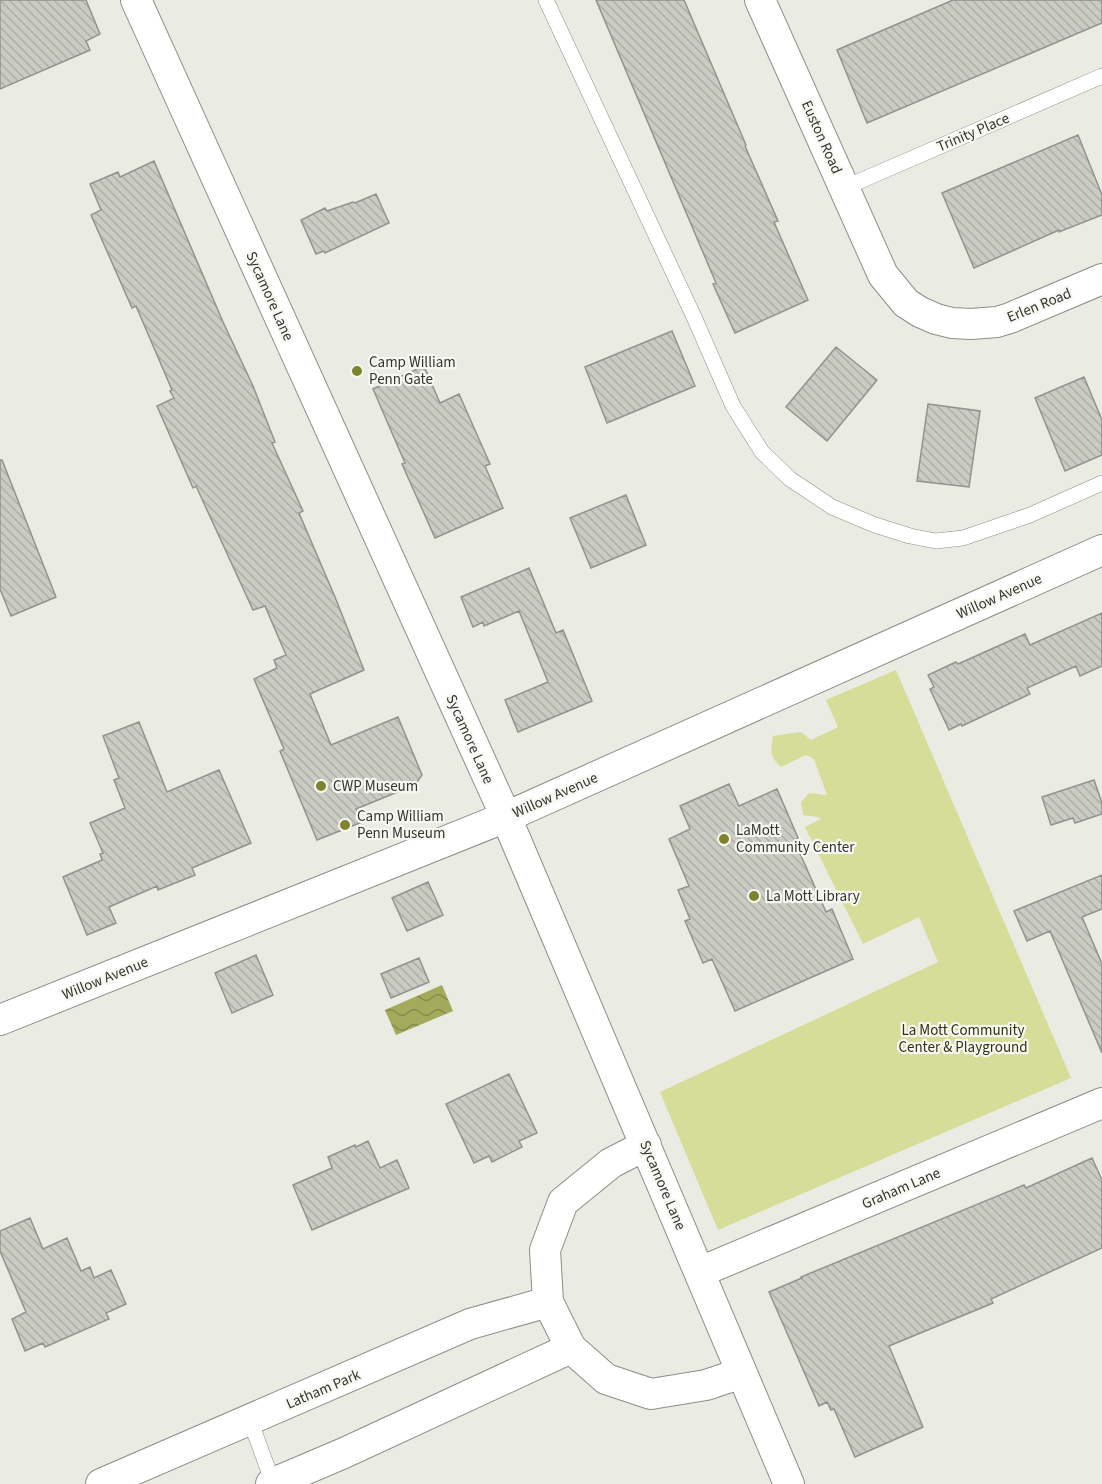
<svg xmlns="http://www.w3.org/2000/svg" width="1102" height="1484" font-family="'Source Sans 3',sans-serif">
  <style>
    .green { fill: #d6dd99 }
    .water { fill: url(#water-waves) }
    .building { fill: url(#building-back-hatch); stroke: #92938c; stroke-width: 1.5 }
    .lines { fill: none; stroke-linecap: round; stroke-linejoin: round }
    .lane-casing { stroke: #8d8e87; stroke-width: 16 }
    .street-casing { stroke: #8d8e87; stroke-width: 32 }
    .lane { stroke: #fff; stroke-width: 15 }
    .street { stroke: #fff; stroke-width: 30 }
    .poi-dot { fill: #7e832e; stroke: #f7f8f1; stroke-width: 2 }
    .labels { text-anchor: middle; stroke-width: 4.5; stroke-linejoin: round; paint-order: stroke }
    .street-label { font-size: 15px; fill: #343431; stroke: #f7f8f1 }
    .poi-label { font-size: 15px; fill: #343431; stroke: #f7f8f1; text-anchor: start }
    .park-label { font-size: 15px; fill: #303210; stroke: #f7f8f1 }
  </style>
  <defs>
    <pattern id="water-waves" width="16" height="10" patternUnits="userSpaceOnUse" patternTransform="scale(1.5)"><rect width="16" height="10" fill="#a4aa5b"/><path d="M0 5q4-4 8 0t8 0" fill="none" stroke="#868b4c"/></pattern>
    <pattern id="building-back-hatch" width="6" height="6" patternUnits="userSpaceOnUse" patternTransform="scale(1.5)"><rect width="6" height="6" fill="#cacbc3"/><path d="M-1 5l2 2M0 0l6 6M5-1l2 2" fill="none" stroke="#aeafa8"/></pattern>
  </defs>
  <rect width="100%" height="100%" fill="#eaebe3"/>
  <path class="green" d="M896,670l175,408 -353,152 -58,-138 278,-130 -19,-45 -56,27 -58,-117 16,-8 -3,-2 -15,-2 -2,-13 8,-9 18,2 -13,-36 -8,-4 -25,12c-12,-11 -10,-16 -8,-31l28,-4 10,8 27,-13 -12,-27z"/>
  <path class="water" d="M442,985l11,26 -57,24 -11,-25z"/>
  <path class="building" d="M0,0h86l14,34 -14,7 4,9 -90,39z
    M596,0h88l62,145 -1,1 33,75 -4,1 34,78 -73,33 -22,-49 3,-1z
    M953,0h149v23l-235,100 -30,-73z
    M1078,135l24,60v20l-43,17v-2l-85,38 -32,-75z
    M154,161l69,161 30,64 22,56 -3,1 31,68 -4,2 36,84 29,73 -54,24 21,51 67,-28 24,58 -7,10 -59,24 6,13 -45,18 -37,-89 4,-2 -30,-70 23,-11 -3,-8 12,-5 -21,-49 -12,4 -57,-124 -3,2 -36,-82 17,-8 -4,-7 2,-1 -36,-84 -4,2 -41,-93 10,-5 -11,-26 28,-12 2,5z
    M376,194l13,29 -64,30 -1,-2 -8,3 -15,-34 24,-12 2,3 26,-9 2,1z
    M672,331l23,55 -88,37 -22,-56z
    M836,347l41,33 -50,61 -41,-34z
    M424,366l16,37 19,-9 31,70 -5,2 18,42 -68,30 -33,-74 3,-1 -32,-74z
    M1084,377l18,43v35l-37,16 -30,-73z
    M928,404l52,7 -11,76 -52,-6z
    M0,460h2l54,137 -45,19 -11,-27z
    M626,495l20,50 -55,23 -21,-50z
    M529,568l27,65 7,-3 29,71 -74,31 -13,-32 43,-18 -29,-71 -35,15 -1,-4 -10,5 -12,-30z
    M1102,613v53l-22,10 -4,-10 -49,22 3,6 -68,32 -1,-2 -12,6 -19,-41 4,-2 -6,-12 28,-13 2,2 67,-30 5,11z
    M139,722l28,70 52,-22 32,73 -59,25 3,7 -37,15 -1,-4 -48,21 7,16 -29,12 -24,-58 39,-17 -2,-6 3,-1 -13,-30 35,-15 -11,-28 5,-2 -16,-42z
    M1094,780l8,23v11l-27,9 -2,-5 -22,7 -9,-28z
    M729,784l10,22 38,-17 21,49 -4,2 32,72 6,-3 21,50 -118,52 -23,-52 -9,4 -18,-42 5,-2 -12,-29 11,-4 -20,-47 21,-10 -10,-23z
    M1102,875v34l-20,8 20,47v89l-52,-122 -23,10 -13,-30z
    M428,882l15,33 -36,16 -15,-33z
    M256,955l17,40 -41,18 -17,-40z
    M419,958l10,24 -38,16 -10,-24z
    M509,1074l28,59 -18,8 3,6 -30,15 -3,-6 -15,7 -28,-59z
    M368,1141l12,27 17,-8 12,28 -97,42 -19,-45 39,-17 -4,-11 27,-12 1,2z
    M1092,1158l10,22v68l-111,51 2,4 -104,43 34,81 -68,30 -21,-48 -3,1 -4,-8 -8,4 -50,-114 33,-14 -1,-1 223,-92 2,3z
    M30,1218l13,31 24,-11 14,33 9,-4 4,11 17,-8 15,34 -20,9 3,6 -64,28 -2,-4 -18,8 -13,-32 14,-7 -26,-61v-20z"/>
  <g class="lines">
    <defs>
      <path id="lane" d="M546,0l148,317 39,89 29,46 28,27 42,28 43,18 35,11 26,5 27,-3 67,-23 72,-32
        M844,188l258,-112
        M250,1420l23,63"/>
      <path id="street" d="M136,0l370,817 283,667
        M760,0l123,275 23,28 14,9 16,7 16,4 19,1 26,-2 13,-4 92,-39
        M0,1020l506,-203 596,-267
        M646,1145l-35,18 -48,39 -18,48 3,52 23,46 35,31 45,15 55,-9 36,-12
        M700,1272l402,-169
        M101,1484l369,-160 78,-22
        M271,1484l73,-31 227,-105"/>
    </defs>
    <use href="#lane" class="lane-casing"/>
    <use href="#street" class="street-casing"/>
    <use href="#lane" class="lane"/>
    <use href="#street" class="street"/>
  </g>
  <g class="poi-dot">
    <circle cx="357" cy="371" r="6"/>
    <circle cx="321" cy="786" r="6"/>
    <circle cx="345" cy="825" r="6"/>
    <circle cx="724" cy="839" r="6"/>
    <circle cx="754" cy="896" r="6"/>
  </g>
  <g class="labels">
    <g class="street-label">
      <text transform="translate(973 132) rotate(-23)" y="5">Trinity Place</text>
      <text transform="translate(822 137) rotate(66)" y="5">Euston Road</text>
      <text transform="translate(270 296) rotate(66)" y="5">Sycamore Lane</text>
      <text transform="translate(1039 305) rotate(-22)" y="5">Erlen Road</text>
      <text transform="translate(999 596) rotate(-24)" y="5">Willow Avenue</text>
      <text transform="translate(470 739) rotate(66)" y="5">Sycamore Lane</text>
      <text transform="translate(555 795) rotate(-24)" y="5">Willow Avenue</text>
      <text transform="translate(105 978) rotate(-22)" y="5">Willow Avenue</text>
      <text transform="translate(663 1185) rotate(67)" y="5">Sycamore Lane</text>
      <text transform="translate(901 1188) rotate(-23)" y="5">Graham Lane</text>
      <text transform="translate(323 1389) rotate(-23)" y="5">Latham Park</text>
    </g>
    <g class="poi-label">
      <text x="369" y="367">Camp William<tspan x="369" dy="17">Penn Gate</tspan></text>
      <text x="333" y="791">CWP Museum</text>
      <text x="357" y="821">Camp William<tspan x="357" dy="17">Penn Museum</tspan></text>
      <text x="736" y="835">LaMott<tspan x="736" dy="17">Community Center</tspan></text>
      <text x="766" y="901">La Mott Library</text>
    </g>
    <g class="park-label">
      <text x="963" y="1035">La Mott Community<tspan x="963" dy="17">Center &amp; Playground</tspan></text>
    </g>
  </g>
</svg>
